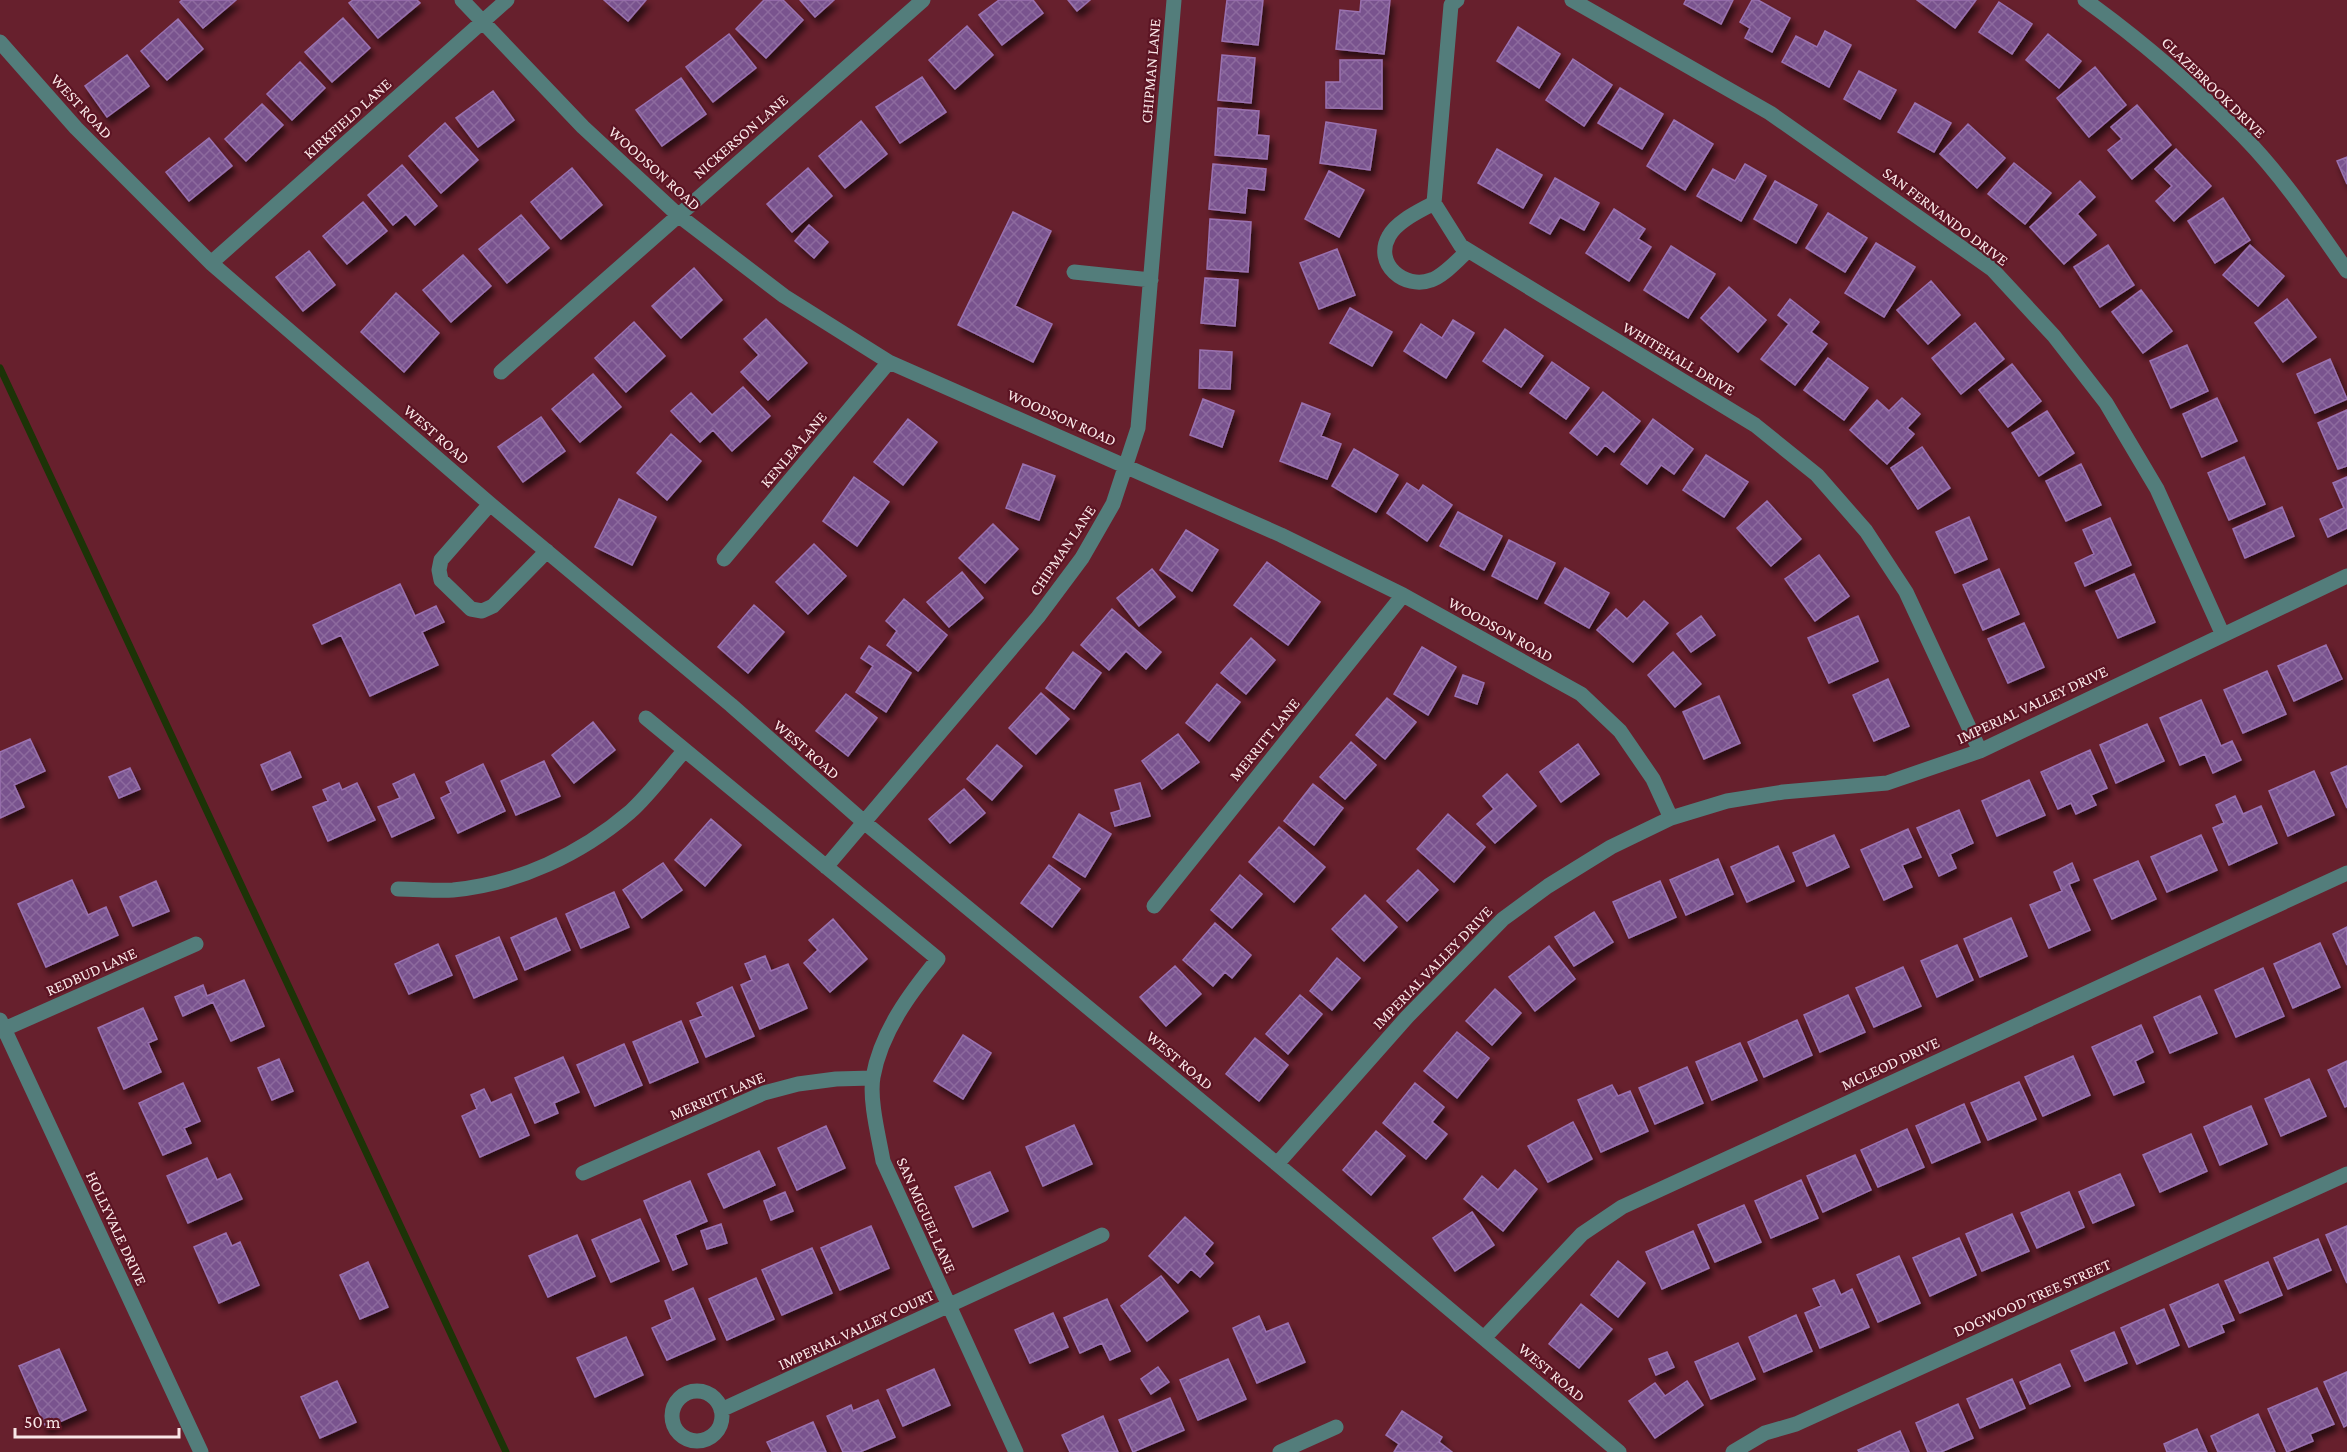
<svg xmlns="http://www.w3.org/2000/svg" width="2347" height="1452" font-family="'Crimson Pro',serif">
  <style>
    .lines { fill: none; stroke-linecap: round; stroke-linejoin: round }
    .stream { stroke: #1c3307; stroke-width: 7 }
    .building { fill: url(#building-cross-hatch); stroke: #9a72b0; stroke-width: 1.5; filter: url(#shadow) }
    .minor { stroke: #537d7b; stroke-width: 15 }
    .labels { text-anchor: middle; stroke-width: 4.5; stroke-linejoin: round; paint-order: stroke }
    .street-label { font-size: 16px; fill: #fae7e8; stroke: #5b1423 }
  </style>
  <defs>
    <pattern id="building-cross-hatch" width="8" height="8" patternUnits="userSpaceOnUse" patternTransform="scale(1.5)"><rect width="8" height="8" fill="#79528e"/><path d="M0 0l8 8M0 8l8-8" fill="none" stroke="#8d6b9e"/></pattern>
    <filter id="shadow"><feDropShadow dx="3.5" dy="6" stdDeviation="3" flood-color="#0009"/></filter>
  </defs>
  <rect width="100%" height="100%" fill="#67202d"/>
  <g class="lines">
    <path class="stream" d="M0,368l506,1084"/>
  </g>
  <path class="building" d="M182,0h54l-33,28 -23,-26z
    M353,0h64l3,3 -42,35 -29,-35z
    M604,0h42l-18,21z
    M764,0h19l20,20 -37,38 -30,-29z
    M800,0h34l-19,17z
    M999,0h34l10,13 -41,32 -23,-30z
    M1068,0h22l-13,11z
    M1227,0h36l-5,45 -36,-4z
    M1361,0h29l-6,54 -48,-5 4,-39 20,2z
    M1686,0h47l-12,24 -37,-20z
    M1752,0h6l32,18 -18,34 -27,-14 5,-10 -10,-6z
    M1917,0h59l-21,28z
    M1999,2l33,22 -20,30 -33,-22z
    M343,18l27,30 -38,34 -27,-30z
    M178,19l25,30 -36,31 -26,-29z
    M967,26l26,29 -38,34 -26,-29z
    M1518,27l42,27 -21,34 -42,-27z
    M1825,31l26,14 -22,42 -47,-25 14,-26 21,11z
    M729,34l27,34 -43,34 -27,-35z
    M2048,34l33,27 -22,27 -33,-28z
    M127,55l22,31 -42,31 -22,-31z
    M1222,55l33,3 -4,45 -33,-3z
    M1573,59l39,26 -28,41 -38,-26z
    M1340,60h42v49l-56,-1v-26h14z
    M300,62l25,26 -33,32 -25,-26z
    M2095,67l31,38 -37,32 -32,-39z
    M1859,71l37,19 -16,29 -36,-20z
    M922,77l24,35 -46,31 -24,-36z
    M681,78l25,36 -44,32 -26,-36z
    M1620,88l43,26 -21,35 -44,-26z
    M493,91l21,29 -36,27 -22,-29z
    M1915,103l36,20 -17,29 -36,-20z
    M262,104l21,21 -37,36 -21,-22z
    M2137,105l34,40 -39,34 -24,-29 14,-11 -11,-12z
    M1218,108l41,3 -2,24 12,1 -2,23 -52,-4z
    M1674,120l39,24 -28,46 -38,-24z
    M861,121l26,33 -42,34 -26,-32z
    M1326,122l50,8 -6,40 -50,-7z
    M445,123l33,37 -37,33 -32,-37z
    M1968,124l37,34 -28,30 -37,-34z
    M209,138l23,28 -43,35 -23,-29z
    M1497,149l45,26 -19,33 -45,-25z
    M2176,149l35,37 -37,35 -18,-20 16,-15 -17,-17z
    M2347,157v27l-10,-23z
    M2014,163l37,30 -26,31 -37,-30z
    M1213,164l53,5 -2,21 -17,-2 -2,25 -36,-4z
    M1745,164l21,12 -25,45 -44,-25 16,-27 22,12z
    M402,165l35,41 -22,19 -9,-11 -13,11 -25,-30z
    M572,168l30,37 -41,34 -30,-37z
    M808,168l24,28 -40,36 -25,-28z
    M1329,171l35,19 -25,47 -34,-18z
    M1555,178l44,25 -15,27 -24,-13 -10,17 -20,-11z
    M1775,181l42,24 -21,38 -42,-24z
    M2080,181l15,16 -18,17 19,21 -32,29 -34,-37z
    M2223,198l27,42 -35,23 -27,-42z
    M363,202l24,29 -40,33 -24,-28z
    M1614,209l31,20 -7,10 13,8 -22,34 -43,-28z
    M1013,212l38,19 -36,75 37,18 -19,38 -75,-37z
    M1828,213l39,25 -22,34 -39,-24z
    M521,215l28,33 -42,35 -28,-34z
    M1210,219l41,3 -3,50 -41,-3z
    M809,225l19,17 -14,16 -19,-17z
    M1876,243l39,24 -31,50 -39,-24z
    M2108,245l26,40 -34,22 -26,-40z
    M2250,245l34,31 -26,30 -35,-31z
    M1671,246l44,28 -27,44 -44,-28z
    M1337,249l18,46 -36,14 -19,-46z
    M309,251l26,34 -32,26 -27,-34z
    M463,255l28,31 -40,36 -28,-32z
    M694,268l28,32 -41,38 -29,-32z
    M1205,278l33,2 -3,46 -34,-3z
    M1931,281l29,34 -32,29 -31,-34z
    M1729,287l37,33 -28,32 -37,-34z
    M2141,290l31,41 -29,22 -31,-41z
    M396,293l43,40 -35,39 -43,-40z
    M1790,299l29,23 -8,10 16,12 -32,41 -34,-26 28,-35 -11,-9z
    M2287,299l29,38 -33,25 -28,-39z
    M1350,308l42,24 -20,34 -42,-23z
    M766,319l41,44 -39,37 -27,-28 18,-17 -15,-16z
    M1453,320l21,13 -28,45 -42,-27 17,-27 21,14z
    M634,322l31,34 -39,36 -31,-34z
    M1975,323l29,36 -43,35 -29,-36z
    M1505,329l38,27 -22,31 -38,-26z
    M2187,345l21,46 -37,17 -21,-47z
    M1200,350l32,2 -2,37 -31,-1z
    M1828,358l40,30 -24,32 -40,-30z
    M2330,359l17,40 -32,14 -18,-39z
    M1552,362l37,26 -23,31 -36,-26z
    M2012,364l29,37 -33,26 -29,-37z
    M593,374l28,33 -41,35 -28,-33z
    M743,387l27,29 -38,35 -19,-21 -13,12 -29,-31 20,-18 21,22z
    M1603,392l37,29 -26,31 -9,-7 -8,10 -27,-22z
    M1902,398l18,16 -13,14 7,6 -27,30 -37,-34 27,-30 12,11z
    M2217,398l20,43 -35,16 -19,-43z
    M1203,399l31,12 -12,36 -32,-12z
    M1302,403l28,11 -9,22 20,8 -14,35 -47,-18z
    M2347,410v56l-9,3 -20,-46z
    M2047,411l27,42 -35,23 -27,-43z
    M541,417l24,34 -42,31 -25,-35z
    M908,419l29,23 -34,43 -29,-23z
    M1653,419l40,30 -19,25 -13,-9 -14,19 -26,-20z
    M671,434l30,27 -34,39 -30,-27z
    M1922,447l28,41 -32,21 -27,-41z
    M1354,449l44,26 -22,37 -44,-26z
    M1706,455l42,27 -24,35 -41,-27z
    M2244,457l21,47 -36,16 -21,-47z
    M1023,464l32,12 -16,44 -33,-12z
    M2081,464l20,41 -35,16 -20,-40z
    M854,477l35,25 -32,44 -34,-25z
    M2347,477v51l-19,9 -8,-18 24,-11 -11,-25z
    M1407,483l12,8 4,-6 29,20 -25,36 -40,-28z
    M619,499l37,18 -24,48 -37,-18z
    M1767,501l34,38 -30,27 -34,-38z
    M2282,507l12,29 -49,22 -12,-29z
    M1458,512l44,24 -18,34 -44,-24z
    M1969,517l18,42 -32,14 -19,-41z
    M2110,518l21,47 -46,21 -10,-23 19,-9 -11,-24z
    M993,524l25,25 -33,34 -26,-25z
    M1186,530l32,20 -26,41 -32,-21z
    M1509,540l46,23 -18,36 -45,-23z
    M814,544l32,32 -38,38 -32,-32z
    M1819,555l30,41 -34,25 -30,-42z
    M1267,562l53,40 -32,43 -54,-40z
    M1565,568l44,25 -20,35 -44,-25z
    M1152,569l23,28 -36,29 -22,-28z
    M1999,569l20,45 -36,16 -20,-45z
    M962,572l21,26 -34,29 -22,-25z
    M2134,574l21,48 -37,16 -22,-47z
    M400,584l15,32 21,-10 8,16 -22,10 16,33 -68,31 -29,-61 -19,9 -9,-19z
    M904,599l43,36 -29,36 -31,-26 10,-14 -11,-10z
    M1644,601l24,22 -35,39 -36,-32 19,-21 11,10z
    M754,605l30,27 -36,41 -30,-26z
    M1112,609l49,43 -15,17 -20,-18 -17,19 -28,-25z
    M1701,616l14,19 -24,17 -14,-18z
    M1858,616l20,45 -49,22 -21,-45z
    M2024,623l20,44 -36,16 -20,-44z
    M1251,638l24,22 -29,34 -25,-21z
    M2326,645l16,34 -48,22 -16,-35z
    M869,646l42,27 -25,39 -30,-20 17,-26 -12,-8z
    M1422,647l34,20 -28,48 -34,-21z
    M1073,652l28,21 -27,36 -28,-21z
    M1673,652l28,32 -26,23 -27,-32z
    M2267,671l19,43 -43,19 -19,-43z
    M1463,675l21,8 -7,21 -22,-8z
    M1888,679l21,47 -35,15 -21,-46z
    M1217,684l23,18 -31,39 -23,-18z
    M1041,693l28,26 -33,35 -27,-26z
    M846,694l31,24 -29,38 -32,-25z
    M1719,696l21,47 -36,16 -21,-47z
    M1387,698l29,24 -31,37 -29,-24z
    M2201,700l20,46 11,-5 9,19 -28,13 -8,-19 -25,11 -20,-47z
    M593,722l22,28 -41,33 -22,-28z
    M2147,724l17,37 -48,22 -16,-38z
    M1178,734l21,28 -37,27 -20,-28z
    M30,739l15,32 -31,14 10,22 -24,11v-66z
    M1351,742l25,23 -31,34 -25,-22z
    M1578,744l21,30 -38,28 -21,-30z
    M997,745l25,21 -30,34 -25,-21z
    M2090,750l17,38 -16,7 5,10 -20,9 -5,-11 -13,6 -17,-37z
    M290,752l11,25 -29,13 -11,-25z
    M544,761l16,35 -44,19 -15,-34z
    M483,764l22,47 -47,22 -17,-35 10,-5 -5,-11z
    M2347,766v42l-16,-35z
    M130,768l10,21 -21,9 -10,-21z
    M2314,771l20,44 -46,21 -19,-45z
    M414,774l20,44 -42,19 -14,-30 22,-9 -7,-14z
    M1507,774l29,32 -41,37 -18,-19 17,-15 -11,-13z
    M2029,780l16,35 -48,21 -15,-35z
    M339,783l3,7 15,-7 18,37 -47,21 -15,-34 15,-6 -5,-11z
    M1140,783l10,33 -35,10 -4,-13 10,-3 -6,-20z
    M1313,784l30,24 -29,37 -30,-24z
    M964,789l21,24 -35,30 -21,-24z
    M2235,796l8,18 18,-8 16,37 -48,22 -16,-37 11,-5 -8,-18z
    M1959,810l14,33 -23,11 6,14 -17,8 -22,-48z
    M1079,814l32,20 -26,43 -32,-20z
    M1448,814l37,33 -31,35 -37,-33z
    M711,819l30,26 -36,41 -30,-26z
    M1279,827l46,40 -31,35 -45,-40z
    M1908,829l13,28 -19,8 10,22 -28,13 -23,-50z
    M1834,835l15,32 -42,19 -14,-33z
    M2201,835l16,35 -50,22 -16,-35z
    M1778,846l16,35 -47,21 -16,-35z
    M1718,859l15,35 -47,21 -16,-35z
    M2138,861l18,38 -44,20 -18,-39z
    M663,863l19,27 -40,28 -19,-28z
    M2072,863l7,17 -10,4 21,46 -41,18 -19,-43 32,-14 -8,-19z
    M1049,865l31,24 -28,38 -31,-24z
    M1418,870l20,20 -31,31 -20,-20z
    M1240,875l22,19 -30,34 -21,-18z
    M72,880l16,35 18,-8 12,28 -72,32 -28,-63z
    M156,881l13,30 -36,15 -13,-29z
    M1660,881l16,36 -47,21 -16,-36z
    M614,892l15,35 -48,21 -15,-34z
    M1365,895l32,32 -33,34 -32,-32z
    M1594,912l19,30 -39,24 -19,-29z
    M556,918l14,32 -45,20 -14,-32z
    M2011,918l16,38 -47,21 -16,-38z
    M833,919l34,40 -37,33 -26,-29 14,-13 -9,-10z
    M1215,923l36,32 -19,23 -7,-6 -12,14 -30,-26z
    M2347,927v38l-14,-31z
    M499,937l18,42 -43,19 -18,-42z
    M2320,943l20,44 -47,21 -19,-44z
    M438,944l14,31 -43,19 -14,-30z
    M1957,945l16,35 -36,17 -16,-36z
    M1549,946l26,33 -40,32 -26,-34z
    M765,956l6,15 17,-7 19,44 -47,21 -19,-44 11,-5 -7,-16z
    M1337,958l23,20 -28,32 -22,-19z
    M1175,966l26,28 -35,32 -26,-29z
    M1903,967l18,39 -47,21 -18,-39z
    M2263,968l21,48 -48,21 -21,-47z
    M244,980l20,46 -33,15 -18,-39 -30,14 -8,-19 28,-12 4,11z
    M732,987l22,49 -48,21 -16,-36 13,-5 -6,-13z
    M1495,989l26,24 -29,32 -26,-24z
    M1300,995l22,19 -34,40 -22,-20z
    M1848,995l17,37 -45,20 -16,-37z
    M2200,996l17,37 -47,20 -16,-36z
    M143,1008l14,31 -9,4 13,29 -37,17 -26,-61z
    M1797,1020l15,35 -48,22 -16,-35z
    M681,1021l17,41 -48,21 -17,-41z
    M2141,1025l12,27 -18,9 9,21 -30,13 -22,-48z
    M1457,1032l32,26 -32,40 -33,-27z
    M963,1035l28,18 -28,46 -29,-18z
    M1255,1038l33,27 -29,36 -33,-27z
    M1740,1043l17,37 -45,20 -16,-38z
    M624,1044l18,41 -47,21 -18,-41z
    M2073,1056l17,39 -47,21 -18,-39z
    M563,1057l16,35 -25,11 4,10 -23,10 -20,-45z
    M279,1059l14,32 -21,9 -14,-32z
    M2347,1061v45l-2,1 -17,-37z
    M1687,1067l16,36 -48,21 -16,-36z
    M2309,1079l17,37 -45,20 -16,-37z
    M2019,1082l17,37 -48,21 -17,-37z
    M183,1083l17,38 -16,7 7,15 -28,12 -24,-52z
    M1415,1083l29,24 -12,15 15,12 -21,25 -43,-36z
    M1612,1085l6,11 12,-5 18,40 -47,21 -23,-52z
    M484,1089l7,14 20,-9 18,41 -49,22 -18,-41 15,-7 -6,-14z
    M1964,1104l16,38 -48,21 -16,-37z
    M2251,1106l16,38 -47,21 -16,-38z
    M1573,1122l19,37 -44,23 -20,-36z
    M1074,1125l18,39 -49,22 -17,-39z
    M826,1126l19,42 -48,22 -19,-42z
    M1907,1129l17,38 -46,20 -17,-37z
    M1376,1131l29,25 -34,39 -28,-25z
    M2191,1134l16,37 -47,21 -17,-37z
    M759,1151l16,34 -51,23 -16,-34z
    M1855,1155l16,35 -48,22 -16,-36z
    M207,1158l10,22 13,-6 12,25 -54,24 -21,-47z
    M1515,1170l22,19 -34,42 -39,-32 18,-23 16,14z
    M990,1172l18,39 -35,16 -18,-40z
    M2120,1174l14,31 -41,18 -14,-31z
    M1801,1180l17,38 -47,20 -16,-37z
    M690,1181l17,40 -32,14 12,29 -14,6 -29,-69z
    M785,1192l8,19 -22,9 -7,-19z
    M2069,1192l15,35 -47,21 -16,-35z
    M1744,1205l17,37 -46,20 -17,-37z
    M1472,1212l22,33 -39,26 -22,-33z
    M2012,1214l17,37 -47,20 -16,-37z
    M1185,1217l28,26 -9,11 9,9 -13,14 -9,-8 -13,14 -29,-27z
    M640,1219l19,42 -48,21 -19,-42z
    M721,1224l6,19 -20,6 -6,-18z
    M871,1226l18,42 -49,22 -19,-42z
    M2347,1226v57l-21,-48z
    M1693,1231l16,37 -47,21 -16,-37z
    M226,1233l6,13 8,-4 19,43 -40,18 -25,-56z
    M577,1235l18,41 -47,21 -19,-41z
    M1959,1238l17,37 -46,21 -17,-38z
    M2318,1239l13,31 -43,19 -14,-31z
    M812,1248l20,45 -50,22 -20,-45z
    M1899,1256l21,47 -42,19 -21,-47z
    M1618,1261l27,22 -27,34 -27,-22z
    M368,1262l20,45 -28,12 -20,-44z
    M2268,1262l14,33 -42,18 -15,-32z
    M1161,1276l27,35 -41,30 -26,-35z
    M756,1278l18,41 -47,21 -18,-41z
    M1834,1280l7,15 11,-6 17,38 -49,21 -15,-35 16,-7 -8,-17z
    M2218,1284l16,36 -13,5 3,7 -35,15 -19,-42z
    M693,1288l22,51 -48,21 -15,-32 20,-9 -7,-18z
    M1107,1299l23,52 -20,9 -8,-17 -22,10 -16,-35z
    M1581,1304l31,25 -33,39 -30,-24z
    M2164,1309l15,36 -42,19 -16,-36z
    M1053,1313l15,34 -38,16 -15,-33z
    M1796,1315l16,36 -48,21 -15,-35z
    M1259,1316l7,16 22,-9 17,39 -48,21 -24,-55z
    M2114,1332l13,31 -42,18 -14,-30z
    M626,1337l17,38 -48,22 -18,-39z
    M1738,1343l17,36 -44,20 -16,-37z
    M59,1349l27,61 -40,18 -27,-62z
    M1667,1352l7,15 -18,8 -7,-16z
    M1228,1359l18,40 -48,21 -18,-40z
    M2060,1364l10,22 -40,18 -10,-22z
    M1158,1367l11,15 -18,12 -10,-15z
    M934,1369l16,36 -47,21 -16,-36z
    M2347,1372v53l-3,2 -20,-45z
    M2012,1379l13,29 -45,20 -13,-29z
    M337,1381l19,41 -36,16 -19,-41z
    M1687,1381l16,24 -48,33 -26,-37 26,-18 10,13z
    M2317,1388l17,36 -24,10 3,7 -26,11 -19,-43z
    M1170,1398l14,32 -51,22 -14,-32z
    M878,1400l17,37 -35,15h-17l-16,-36 24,-11 2,6z
    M1958,1404l15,34 -32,14h-13l-12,-29z
    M1402,1411l40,26 -3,5 13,10h-58l5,-8 -13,-9z
    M2258,1414l17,38h-57l-7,-16z
    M1103,1416l15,36h-48l-8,-17z
    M813,1422l13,30h-54l-5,-10z
    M2197,1429l10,23h-40l-3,-8z
    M1900,1431l9,21h-50l-1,-2z"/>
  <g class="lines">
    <path class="minor" d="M462,0l121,127 95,88 106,81 105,66 392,173 122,60 178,99 39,37 33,48 18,39
      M1457,0l-6,5 -17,198 27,43 294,179 62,50 49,56 40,61 74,159
      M1572,0l198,113 222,156 62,67 52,67 51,86 65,144
      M2085,0c57,41 110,87 159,137 39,40 71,88 103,134
      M0,42l76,86 135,135 279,241 241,201 133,117 413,342 342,288
      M1434,203c-14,8 -37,18 -45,33 -16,28 16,54 42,44 13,-4 27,-21 37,-29
      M211,263l296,-263
      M1074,272l77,8
      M501,372l422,-372
      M490,504l-49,56 -2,10 2,10 30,29 11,2 11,-5 54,-55
      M724,559l165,-197
      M646,718l292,241c-28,34 -57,73 -65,118 -4,23 6,61 10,84l133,291
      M826,867l212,-250 44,-59 31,-54 25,-76 36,-428
      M398,889c18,0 37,2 55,1 65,-6 128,-36 177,-78 20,-18 37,-42 55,-62
      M1154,906l249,-311
      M0,1020l201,432
      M0,1031l196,-87
      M1277,1164l130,-147 96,-98 45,-33 63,-39 60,-29 56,-17 56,-9 104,-9 93,-32 367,-175
      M583,1173l181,-80 34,-9 38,-5 36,-1
      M1484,1338l98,-104 40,-27 725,-334
      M672 1416a25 25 0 1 1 50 0a25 25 0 1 1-50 0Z
      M721,1410l381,-175
      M1280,1452l56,-25
      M1733,1452l32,-19 31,-9 551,-250"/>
  </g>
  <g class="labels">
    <g class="street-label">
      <text transform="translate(1150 71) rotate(-85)" y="6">CHIPMAN LANE</text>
      <text transform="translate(2214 87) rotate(44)" y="6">GLAZEBROOK DRIVE</text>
      <text transform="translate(82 106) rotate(47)" y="6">WEST ROAD</text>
      <text transform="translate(347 118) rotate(-42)" y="6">KIRKFIELD LANE</text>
      <text transform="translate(740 136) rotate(-41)" y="6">NICKERSON LANE</text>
      <text transform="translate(655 168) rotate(42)" y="6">WOODSON ROAD</text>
      <text transform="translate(1946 216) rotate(37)" y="6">SAN FERNANDO DRIVE</text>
      <text transform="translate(1679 358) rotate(31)" y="6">WHITEHALL DRIVE</text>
      <text transform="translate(1062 417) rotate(24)" y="6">WOODSON ROAD</text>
      <text transform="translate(437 434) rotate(41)" y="6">WEST ROAD</text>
      <text transform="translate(793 449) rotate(-50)" y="6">KENLEA LANE</text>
      <text transform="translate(1062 550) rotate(-56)" y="6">CHIPMAN LANE</text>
      <text transform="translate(1501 629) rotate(29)" y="6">WOODSON ROAD</text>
      <text transform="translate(2032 704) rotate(-25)" y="6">IMPERIAL VALLEY DRIVE</text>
      <text transform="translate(1264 739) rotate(-51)" y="6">MERRITT LANE</text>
      <text transform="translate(807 749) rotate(41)" y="6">WEST ROAD</text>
      <text transform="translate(1432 967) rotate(-46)" y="6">IMPERIAL VALLEY DRIVE</text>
      <text transform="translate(91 971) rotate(-24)" y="6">REDBUD LANE</text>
      <text transform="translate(1180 1060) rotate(40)" y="6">WEST ROAD</text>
      <text transform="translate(1890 1063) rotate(-25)" y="6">MCLEOD DRIVE</text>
      <text transform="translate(717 1095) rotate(-23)" y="6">MERRITT LANE</text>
      <text transform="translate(927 1215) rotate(66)" y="6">SAN MIGUEL LANE</text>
      <text transform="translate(117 1228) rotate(65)" y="6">HOLLYVALE DRIVE</text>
      <text transform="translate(2032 1297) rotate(-24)" y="6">DOGWOOD TREE STREET</text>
      <text transform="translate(856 1329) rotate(-25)" y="6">IMPERIAL VALLEY COURT</text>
      <text transform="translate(1552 1372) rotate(40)" y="6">WEST ROAD</text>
    </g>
  </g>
  <path d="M15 1428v9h164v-9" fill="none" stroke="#fae7e8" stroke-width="3"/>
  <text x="24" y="1428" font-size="18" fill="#fae7e8" stroke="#5b1423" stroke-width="4.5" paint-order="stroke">50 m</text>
</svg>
